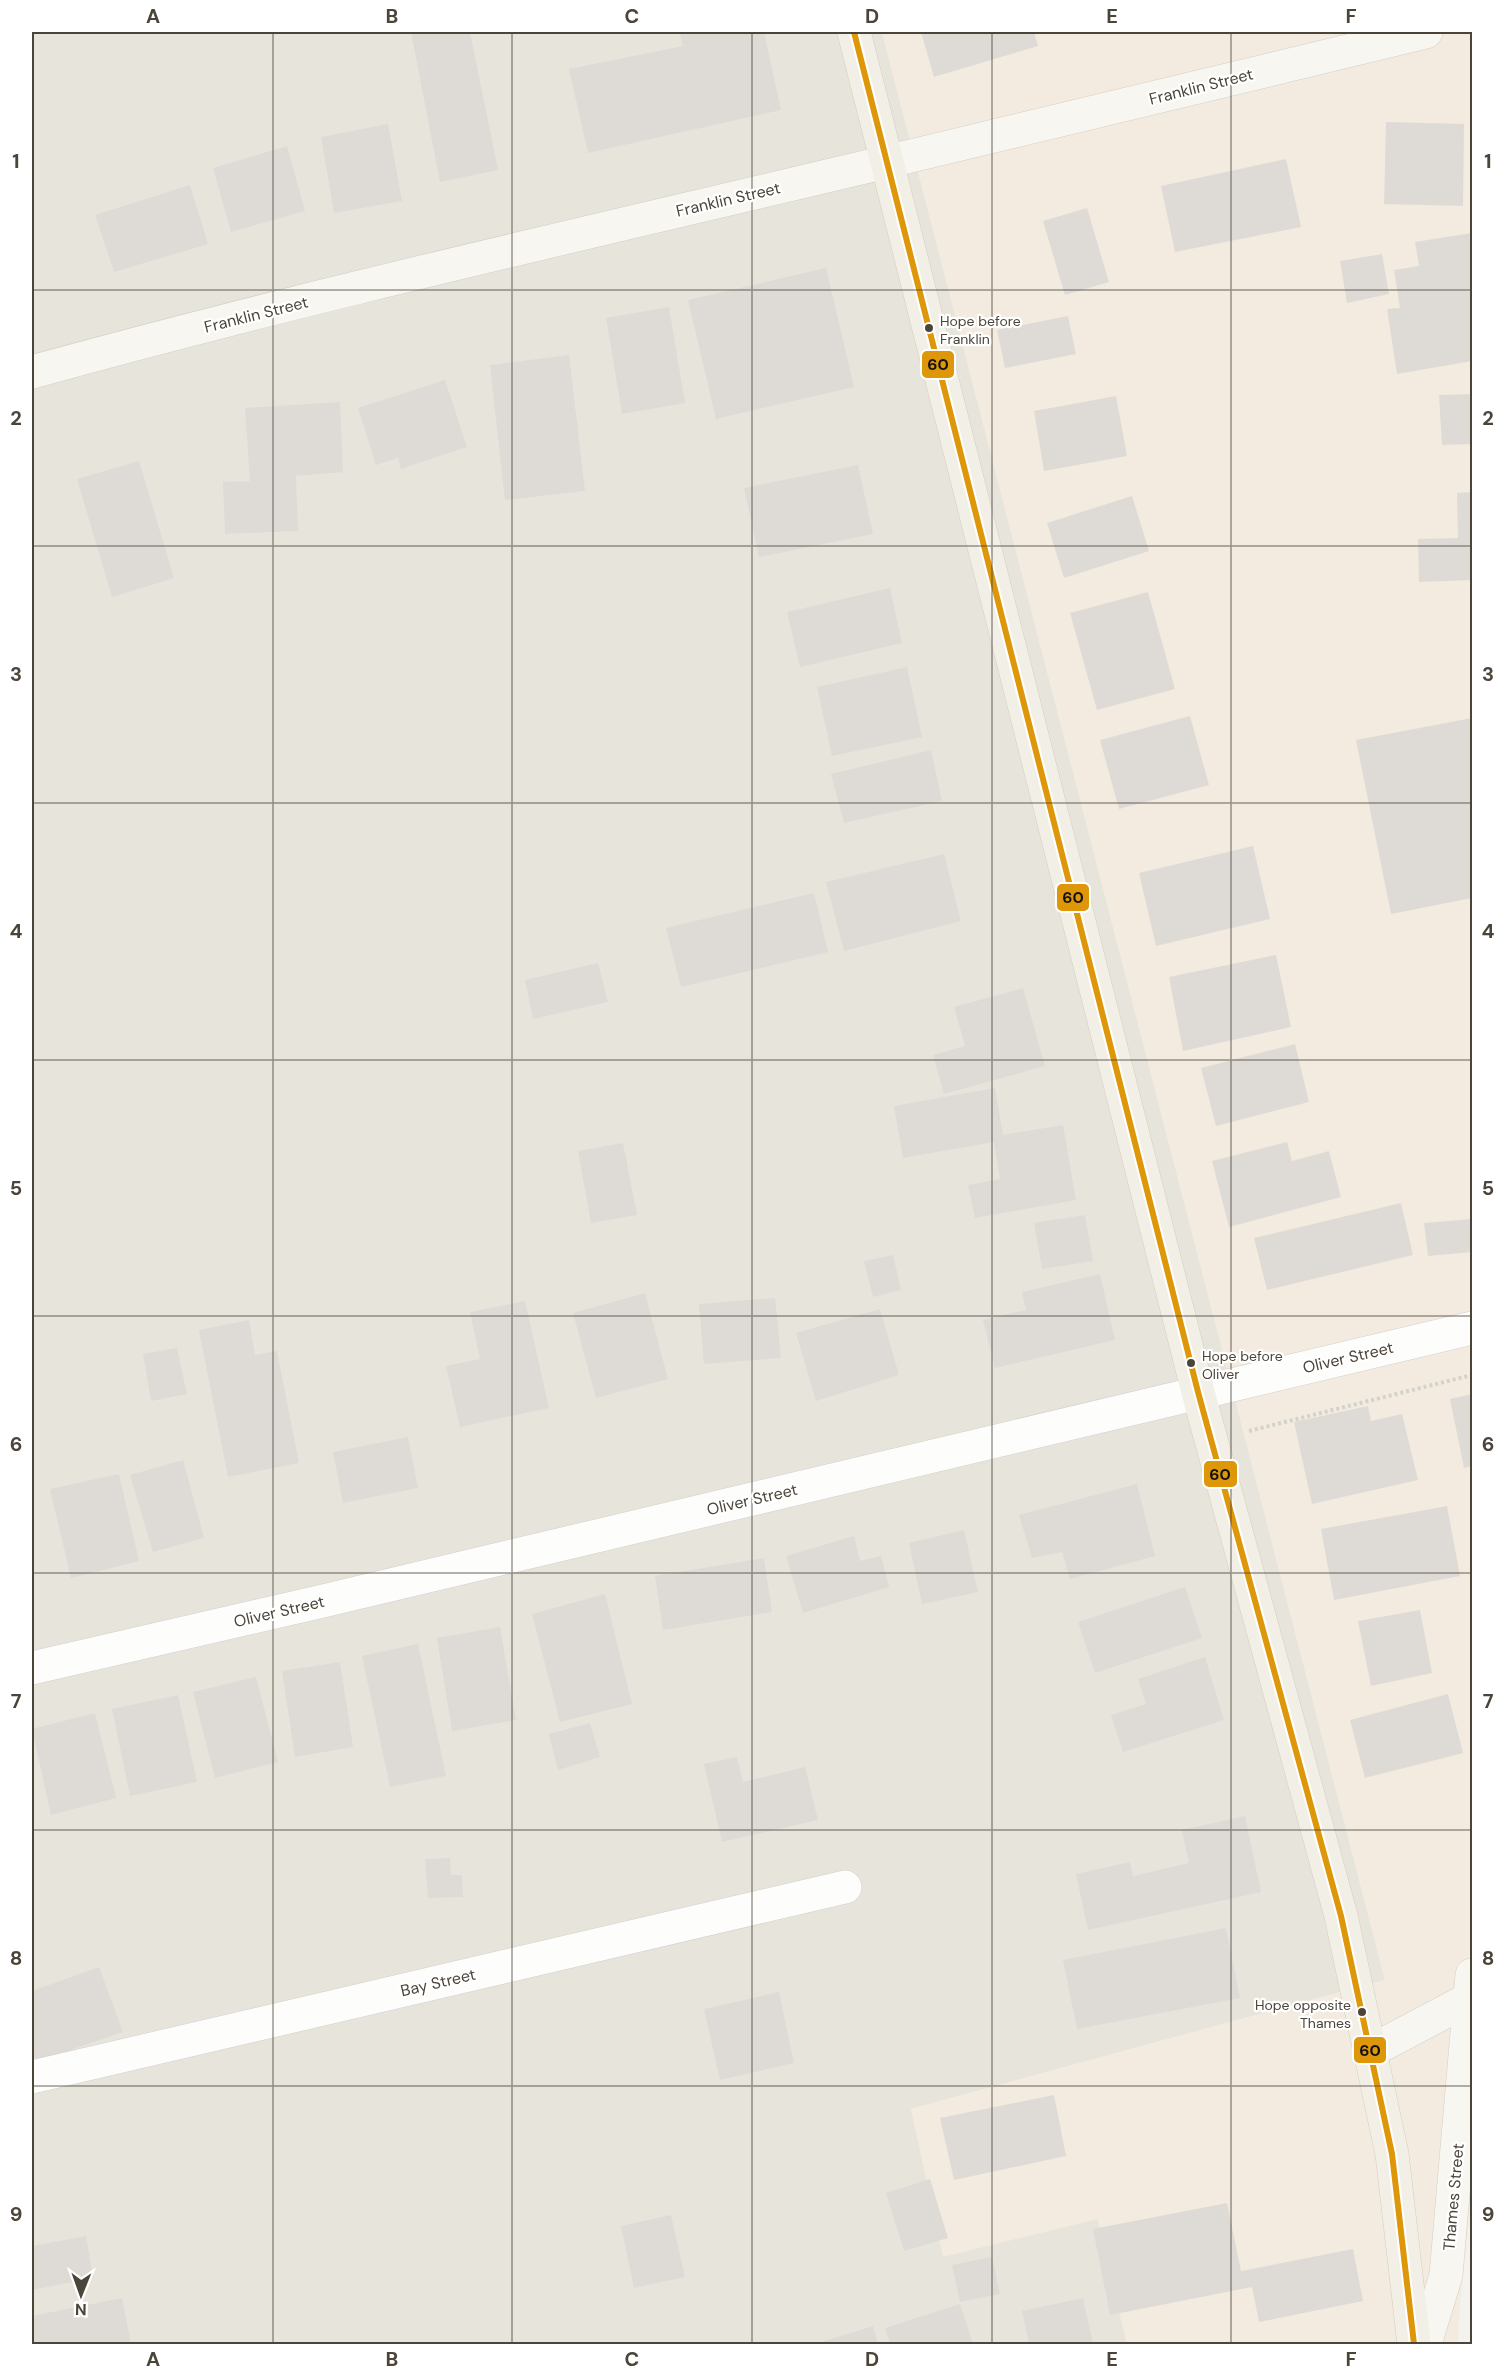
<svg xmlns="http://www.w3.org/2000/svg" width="1504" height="2376" font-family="'DM Sans',sans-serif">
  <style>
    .residential { fill: #e7e4dc }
    .commercial { fill: #f3ebdf }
    .building { fill: #dedbd6 }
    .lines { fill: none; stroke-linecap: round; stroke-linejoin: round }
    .street-casing { stroke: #d2d0cb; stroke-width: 34 }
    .secondary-casing { stroke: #d3cfc5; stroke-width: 34 }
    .primary-casing { stroke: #d6cebb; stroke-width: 34 }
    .path { stroke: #d3d2cc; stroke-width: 4; stroke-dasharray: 3 3; stroke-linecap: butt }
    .street { stroke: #fdfdfc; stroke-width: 33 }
    .secondary { stroke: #f7f6f1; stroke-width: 33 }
    .primary { stroke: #f2efe6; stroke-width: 33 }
    .bus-1-casing { stroke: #fff; stroke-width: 10 }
    .bus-1 { stroke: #dd9709; stroke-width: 6 }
    .grid { fill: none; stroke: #4b4439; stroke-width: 1.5; stroke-opacity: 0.55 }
    .bus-dot { fill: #4b4439; stroke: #fff; stroke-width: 2 }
    .labels { text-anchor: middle; stroke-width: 4.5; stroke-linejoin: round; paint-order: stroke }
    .bus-label { font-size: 14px; fill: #4b4439; stroke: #fff; text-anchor: start }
    .street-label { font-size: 16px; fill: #4b4439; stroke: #fff }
    .line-badge { stroke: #fff; stroke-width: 2 }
    .pale-badge-label { font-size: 16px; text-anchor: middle; font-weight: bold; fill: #111 }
    .neatline { fill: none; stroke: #4b4439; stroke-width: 2 }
    .grid-label { font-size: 20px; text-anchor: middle; font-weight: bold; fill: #4b4439 }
  </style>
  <rect width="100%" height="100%" fill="#f4f2ee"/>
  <path class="residential" d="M32,32h850l503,1948 -474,129 187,110 29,125h-1095z"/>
  <path class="commercial" d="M882,32h590v2165l-12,106 -2,41h-331l-29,-125 -155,38 -32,-148 474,-129z"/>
  <path class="building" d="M411,32h59l28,138 -58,12z
    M679,32h85l17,78 -193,43 -19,-84 114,-23z
    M921,32h113l4,14 -104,31z
    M1386,122l78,2 -1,82 -79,-2z
    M388,124l14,77 -68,12 -13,-76z
    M287,146l18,65 -74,21 -18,-64z
    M1286,159l15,68 -126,25 -14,-66z
    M190,185l18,59 -94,28 -19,-57z
    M1087,208l22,74 -44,13 -22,-74z
    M1472,233v128l-75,13 -10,-65 13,-1 -6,-38 25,-4 -4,-24z
    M1382,254l7,40 -42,9 -7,-42z
    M826,268l28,119 -138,32 -28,-119z
    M669,307l16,96 -63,11 -16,-96z
    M1068,316l8,38 -71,14 -8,-38z
    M569,355l16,136 -80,9 -15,-135z
    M445,380l22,67 -66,22 -3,-11 -22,7 -18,-57z
    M1472,394v50l-30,1 -3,-50z
    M1116,396l11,60 -83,15 -10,-60z
    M340,402l3,70 -47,4 2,55 -73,3 -2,-52 27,-1 -5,-73z
    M139,461l35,117 -62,19 -35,-118z
    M858,465l15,69 -114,23 -15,-69z
    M1472,492v88l-53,2 -1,-43 40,-1 -1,-45z
    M1132,496l17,55 -85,27 -17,-55z
    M890,588l12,55 -102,24 -13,-55z
    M1148,592l27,97 -78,21 -27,-97z
    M907,667l15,70 -90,19 -15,-69z
    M1190,716l19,69 -90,24 -19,-69z
    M1472,718v180l-81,16 -35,-174z
    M931,750l11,51 -98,22 -13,-49z
    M1253,846l17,73 -114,27 -17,-73z
    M944,854l17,67 -117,30 -18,-69z
    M814,893l14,59 -147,35 -15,-59z
    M1276,955l15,72 -108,24 -14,-74z
    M598,963l10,39 -75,17 -8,-39z
    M1023,988l22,78 -101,28 -11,-39 32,-9 -11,-39z
    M1295,1044l14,58 -93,24 -15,-58z
    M995,1088l8,47 60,-10 13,75 -101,18 -7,-33 32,-6 -6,-37 -91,16 -9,-52z
    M1287,1142l5,19 37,-10 12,46 -112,30 -17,-66z
    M623,1143l14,72 -46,8 -13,-72z
    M1401,1203l12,52 -146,35 -13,-52z
    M1085,1215l8,46 -51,8 -8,-46z
    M1472,1219v33l-44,4 -4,-33z
    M893,1255l8,35 -28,7 -9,-36z
    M1100,1274l15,66 -120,28 -12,-48 43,-10 -4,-18z
    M645,1293l23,86 -72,19 -23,-85z
    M775,1298l6,60 -77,6 -5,-60z
    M525,1301l24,107 -89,19 -14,-61 34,-7 -10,-47z
    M880,1309l19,66 -83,26 -20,-68z
    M249,1320l6,35 22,-4 22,112 -71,14 -29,-147z
    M177,1348l10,46 -36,7 -8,-47z
    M1472,1394v72l-8,2 -14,-69z
    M1368,1406l3,15 31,-7 16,66 -106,24 -18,-82z
    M408,1437l10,51 -75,15 -10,-51z
    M183,1460l21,78 -51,14 -23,-77z
    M119,1474l20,87 -68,17 -21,-89z
    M1137,1484l18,72 -85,23 -8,-27 -30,6 -13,-43z
    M1447,1506l13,70 -126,24 -13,-71z
    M964,1530l14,62 -56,12 -13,-61z
    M854,1536l6,25 21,-5 8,31 -86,26 -17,-57z
    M764,1558l8,54 -109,18 -8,-54z
    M1185,1587l17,51 -107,35 -17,-51z
    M605,1594l27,110 -72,18 -28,-108z
    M1420,1610l12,63 -61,13 -13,-65z
    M500,1627l16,93 -64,11 -15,-93z
    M418,1644l28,132 -56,11 -28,-131z
    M1205,1657l19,63 -101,32 -12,-37 35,-11 -8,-25z
    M340,1662l13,85 -58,10 -13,-86z
    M256,1677l22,85 -63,16 -22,-86z
    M1448,1694l15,59 -98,25 -15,-58z
    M178,1695l19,87 -67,14 -18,-87z
    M95,1713l21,85 -65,17 -19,-86z
    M590,1723l10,34 -42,13 -9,-36z
    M737,1757l6,25 62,-15 13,53 -96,22 -18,-78z
    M1245,1816l16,76 -173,38 -12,-56 54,-12 3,14 56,-13 -7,-33z
    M450,1858l1,17h11l1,22 -35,1 -3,-39z
    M1226,1928l14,70 -163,31 -14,-69z
    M99,1967l24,65 -90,31 -1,-72z
    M779,1992l15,71 -74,17 -16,-71z
    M1054,2095l12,61 -112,24 -14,-62z
    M930,2179l18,59 -44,13 -18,-58z
    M1227,2203l14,68 112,-22 10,52 -104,21 -7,-35 -142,28 -17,-86z
    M671,2215l14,62 -51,11 -13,-62z
    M86,2236l7,42 -61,12v-44z
    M992,2257l8,37 -40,8 -8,-37z
    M122,2298l9,46h-99v-28z
    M1083,2298l10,46h-64l-7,-33z
    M960,2304l13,40h-83l-5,-16z
    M873,2326l5,18h-63z"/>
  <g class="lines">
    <defs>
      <path id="street" d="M32,1668l291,-67 1149,-273
        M32,2077l813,-190"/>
      <path id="secondary" d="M32,372c282,-78 569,-142 854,-210 181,-42 360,-87 540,-130
        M1371,2051l98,-52
        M1425,2344l21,-69 26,-300"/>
      <path id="primary" d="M854,32l344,1360 143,524 51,238 22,190"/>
    </defs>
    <use href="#street" class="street-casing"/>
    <use href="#secondary" class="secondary-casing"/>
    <use href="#primary" class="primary-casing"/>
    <path class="path" d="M1249,1431l223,-56"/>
    <use href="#street" class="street"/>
    <use href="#secondary" class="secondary"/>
    <use href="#primary" class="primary"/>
    <defs>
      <path id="bus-1" d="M854,32l344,1360 143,524 51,238 22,190"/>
    </defs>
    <use href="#bus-1" class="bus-1-casing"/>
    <use href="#bus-1" class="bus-1"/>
  </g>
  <path class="grid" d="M273,32v2312M512,32v2312M752,32v2312M992,32v2312M1231,32v2312M32,290h1440M32,546h1440M32,803h1440M32,1060h1440M32,1316h1440M32,1573h1440M32,1830h1440M32,2086h1440"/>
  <g class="bus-dot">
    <circle cx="929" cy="328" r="5"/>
    <circle cx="1191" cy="1363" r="5"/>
    <circle cx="1362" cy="2012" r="5"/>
  </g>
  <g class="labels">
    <g class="bus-label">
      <text x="940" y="326">Hope before<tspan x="940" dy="18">Franklin</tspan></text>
      <text x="1202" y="1361">Hope before<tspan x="1202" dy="18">Oliver</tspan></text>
      <text x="1351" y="2010" text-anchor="end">Hope opposite<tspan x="1351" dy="18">Thames</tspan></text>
    </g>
    <g class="street-label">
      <text transform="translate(1201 86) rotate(-14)" y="6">Franklin Street</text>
      <text transform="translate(728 199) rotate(-13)" y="6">Franklin Street</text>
      <text transform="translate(256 314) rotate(-14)" y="6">Franklin Street</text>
      <text transform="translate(1348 1357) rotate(-13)" y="6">Oliver Street</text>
      <text transform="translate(752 1499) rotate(-13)" y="6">Oliver Street</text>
      <text transform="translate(279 1611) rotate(-13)" y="6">Oliver Street</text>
      <text transform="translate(438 1982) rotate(-13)" y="6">Bay Street</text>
      <text transform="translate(1453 2197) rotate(-85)" y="6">Thames Street</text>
    </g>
  </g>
  <g class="line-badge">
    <rect x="921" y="350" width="34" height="29" rx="6" fill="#dd9709"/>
    <rect x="1056" y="883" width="34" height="29" rx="6" fill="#dd9709"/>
    <rect x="1203" y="1460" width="35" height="28" rx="6" fill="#dd9709"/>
    <rect x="1353" y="2036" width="34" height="28" rx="6" fill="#dd9709"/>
  </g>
  <g class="pale-badge-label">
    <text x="938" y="370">60</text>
    <text x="1073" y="903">60</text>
    <text x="1220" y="1480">60</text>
    <text x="1370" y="2056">60</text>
  </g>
  <rect width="1504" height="2376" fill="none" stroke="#ffffff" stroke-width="66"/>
  <g transform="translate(81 2295) rotate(181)" stroke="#ffffff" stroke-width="4.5" paint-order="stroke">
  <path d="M0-4.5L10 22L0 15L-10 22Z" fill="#4b4439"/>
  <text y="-9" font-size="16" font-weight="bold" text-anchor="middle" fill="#4b4439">N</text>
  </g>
  <rect x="33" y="33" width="1438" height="2310" class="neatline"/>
  <g class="grid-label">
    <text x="153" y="23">A</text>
    <text x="392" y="23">B</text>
    <text x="632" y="23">C</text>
    <text x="872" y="23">D</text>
    <text x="1112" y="23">E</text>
    <text x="1351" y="23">F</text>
    <text x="16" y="168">1</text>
    <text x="1488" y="168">1</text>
    <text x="16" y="425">2</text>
    <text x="1488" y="425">2</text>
    <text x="16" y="681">3</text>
    <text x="1488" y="681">3</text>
    <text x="16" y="938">4</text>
    <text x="1488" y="938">4</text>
    <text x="16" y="1195">5</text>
    <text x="1488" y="1195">5</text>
    <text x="16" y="1451">6</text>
    <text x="1488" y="1451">6</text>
    <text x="16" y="1708">7</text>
    <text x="1488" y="1708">7</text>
    <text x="16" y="1965">8</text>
    <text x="1488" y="1965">8</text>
    <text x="16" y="2221">9</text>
    <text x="1488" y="2221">9</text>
    <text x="153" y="2366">A</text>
    <text x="392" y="2366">B</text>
    <text x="632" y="2366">C</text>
    <text x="872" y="2366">D</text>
    <text x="1112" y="2366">E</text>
    <text x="1351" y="2366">F</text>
  </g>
</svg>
